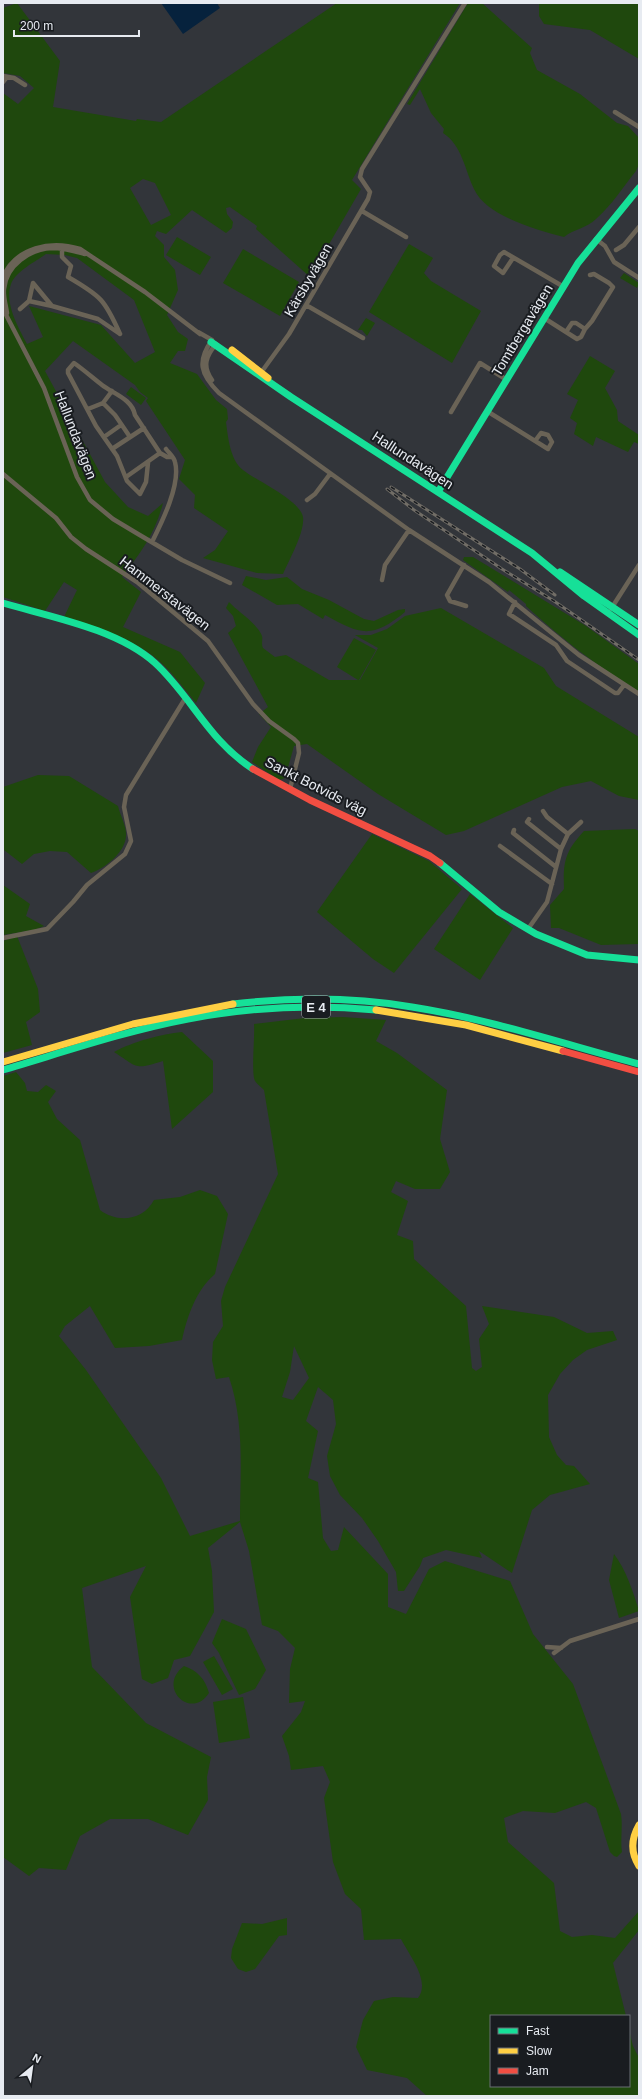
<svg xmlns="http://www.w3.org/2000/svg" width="642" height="2099" font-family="Helvetica,sans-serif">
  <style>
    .green { fill: #1f480d; fill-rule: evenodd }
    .water { fill: #06223d }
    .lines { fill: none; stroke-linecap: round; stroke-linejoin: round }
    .street { stroke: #6a6356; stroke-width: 4.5 }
    .fast { stroke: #16e098; stroke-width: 7 }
    .slow { stroke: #ffcf43; stroke-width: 7 }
    .jam { stroke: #f24e42; stroke-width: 7 }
    .rail-casing { stroke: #716d66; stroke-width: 3 }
    .rail { stroke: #191c20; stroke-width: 1.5; stroke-dasharray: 4.5; stroke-linecap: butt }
    .labels { text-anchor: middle; stroke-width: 4; stroke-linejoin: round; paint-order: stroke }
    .shield { fill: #191c20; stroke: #a9adb2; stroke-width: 1 }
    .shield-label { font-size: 13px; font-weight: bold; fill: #e7ebf1 }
    .street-label { font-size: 14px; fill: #e7ebf1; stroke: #191c20 }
  </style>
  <rect width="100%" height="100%" fill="#32353a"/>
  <path class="green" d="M17,3l43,58 -7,46 83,14 1,-2 24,3 176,-119h123l-108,177 9,9 -51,88 -54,-48 1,-3 -27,-19 -4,1 1,6 6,8 -1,6 -6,5 -34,-23 -26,24 -9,-3 -2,5 9,9v12l11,13 3,20 -11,25 11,17 10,7 -3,12h-7l-8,12 27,11 19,26 11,9 1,10 -2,3c2,15 4,38 17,48 12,10 57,30 60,47 2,15 -14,43 -20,57l-26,-1 -54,-15 12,-8 13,-19 -34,-23 1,-13 -16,-16 6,-19 -39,-59 2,-3 -8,-6 -5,-7 -62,-44 -28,30 60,111 23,25 20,9 15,-13c-8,31 -22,49 -41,74l19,15 -18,35 57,25 25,31 -9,20c-16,-19 -31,-41 -53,-54 -24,-16 -52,-23 -79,-32l13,-27 -13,-8 -19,29 -42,-14v-504l15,11 16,-16 -14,-12 -17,-3v-65zM143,179l12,4 16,32 -20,10 -21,-37zM46,254l19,1 12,3 57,42 21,52 -20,11 -34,-38 -72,-19 14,31 -16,7c-8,-16 -23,-40 -16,-60 5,-13 24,-22 35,-30z
    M468,3h14l50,45 -2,5 7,17 43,24 37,29 11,3 11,12v26l-3,7c-13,16 -24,34 -40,48 -9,9 -22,10 -32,18 -27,-7 -78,-21 -90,-48 -9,-19 -12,-44 -31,-56l1,-4 -13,-16 -11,-24 -10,16 -3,-1z
    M539,3h100v56l-49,-29 -46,-6 -5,-8z
    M177,237l34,20 -11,18 -34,-20z
    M409,244l24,14 -9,15 7,8 50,30 -29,52 -83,-51z
    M243,249l56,33 -19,34 -57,-33z
    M624,273l15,10 -2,5 -17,-10z
    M366,318l9,5 -8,13 -5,-6h-4z
    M590,356l25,15 -10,17 12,22 1,11 21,14v9l-5,-2 -6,10 -32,-15 -3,9 -19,-12 3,-11 -7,-5 8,-18 -11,-6z
    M131,387l15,11 -5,7 -15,-11z
    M464,557h9l113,69 53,38v28c-43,-27 -76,-52 -113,-86v-2l-17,-14 -1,2 -45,-32z
    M246,576l20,4 21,-3 15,12 27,11 35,19 10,2 24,-11 7,-1v3c-33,27 -44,23 -80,3l-2,4 -25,-15 -21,1 -35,-20z
    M229,602c8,9 29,22 33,34 1,3 -1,8 1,12l12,9 11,-2 43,25h29l-21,-13 17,-29 22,12 -17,30h1l18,-32 -23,-13h16l16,-6 18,-13 36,-8 103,60 12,18 83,51v63l-20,-4 -28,-15 -29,6 -98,44 -18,4 -68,-41 -71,-50 -13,2 -9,32 -6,2 -27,-18 6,-15 13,-20 -12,-13 9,-7 -40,-74 8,-7 -3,-10 -7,-8z
    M38,775l31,1 49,30c2,9 9,21 8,30 -1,17 -21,32 -35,37l-24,-21 -17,-1 -16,3 -12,10 -18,-14 -1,-63z
    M635,829l4,2v113l-38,1 -42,-17h-8l-1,-23 14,-16c-1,-28 1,-37 20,-58z
    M372,834l57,27 33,28 -68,84 -21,-14 -56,-47z
    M3,885l27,19 -4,12 18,10 -10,4 -31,5z
    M470,894l43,34 -33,52 -46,-31z
    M17,936l21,53 2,23 -14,10 6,23 -29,8v-112z
    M343,1017l43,3 -10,21 21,12 50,37 -7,49 10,33 -10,17h-25l-19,-8 -5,11 17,9 -11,34 16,6 1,18 52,47 6,62 4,3 6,-4 -3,-28 10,-15 -7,-18 72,11 33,16 26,-2 4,9 -30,10 -14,10 -13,14 -12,21 1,42 8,18 9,10 8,1 16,18 -40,11 -18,15 -20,63 -33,-22 3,7 -36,-8 -23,8 -3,8 -16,25h-6l-2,-19 -18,-31 -16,-23 -22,-23 -10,-19 -3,-20 9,-32 -3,-24 -15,-13 -12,34 12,10 -10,47 10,4 5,56 8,13 7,-1 6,-23 44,47v33l18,7 23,-45 16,-8 65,20 23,53 40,50 48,130c2,13 -1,26 1,38l-5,5 -3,-1 -4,-4 -14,-44 -10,-6 -31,11 -32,-2 -19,7 4,24 46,41 6,48 12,6 20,-2 23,3 24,-27v19l-26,33 13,53h-135v70h138v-56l4,16 6,12v38h-212l-20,-18 -40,-8 -11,-23 7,-27 11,-19 19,-4 25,1c13,-17 -9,-43 -17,-59l-37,1 -3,-31 -16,-15 -12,-32 -9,-64 6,-16 -7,-16 -32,4 -2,-14 -7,-20 19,-24 4,-11 -16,2 1,-34 5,-21 -17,-17 -16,-6 -13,-74 -9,-29 -32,26 4,23 2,41 -24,44 -16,4 -6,18 -16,6 -10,-5 -12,-82 16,-31 -64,22 10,79 54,56 65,34 -4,20 1,23 -20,35 -40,-16h-38l-30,17 -14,34 -27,-2 -10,8 -26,-19v-781l13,-4 9,11 2,8 11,1 8,-7 10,6 -8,11 9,17 23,21 20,70c17,13 43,11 54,-10l26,-3 20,-7 17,6 11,18 -13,60c-19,16 -28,43 -33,66l-33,6 -34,2 -25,-42 -25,20 -6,10 27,34 75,108 29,58 50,-15c0,-49 5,-96 -11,-144l-13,2 -4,-19 1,-18 10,-16 -2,-25 4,-14 53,-113 -14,-84c-3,-3 -7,-6 -9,-9 -4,-8 0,-44 -1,-57l51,-6zM294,1346l15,32 -16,22 -11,-3 8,-25z
    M182,1032l31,29v31l-41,37 -9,-68c-29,9 -24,7 -49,-9 18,-10 48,-18 68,-20z
    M614,1554c12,16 19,37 25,57l-20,7 -10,-38z
    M222,1619l24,10 20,41 -11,19 -16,6 -20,-42 -7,-10z
    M214,1656l19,33 -11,6 -19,-33z
    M184,1666c14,5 21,13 25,27 -18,28 -53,-6 -25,-27z
    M243,1697l7,41 -31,5 -6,-41z
    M287,1918v17l-8,1 -24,33 -9,3 -8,-3 -7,-11 1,-9 10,-26 20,1z"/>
  <path class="water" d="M161,3h56l3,5 -37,26z"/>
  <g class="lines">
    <path class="street" d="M3,76l11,2 11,7
      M3,82l4,-5
      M615,112l24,15
      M362,211l44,26
      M596,239l9,7 9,16 25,16
      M62,246v11l9,9 -3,11c33,19 37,23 52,57
      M616,250l8,-5 15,-18
      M513,258l-10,15 -9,-7 6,-11 4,-3 60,35
      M3,277c13,-30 48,-37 77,-28l65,43 55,42
      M29,301l23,5
      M306,305l57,33
      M3,309l41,79 33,89 13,23 23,19 25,15 44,26 48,23
      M20,309l9,-8 4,-18 19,23 46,13 22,15
      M7,313c-1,-8 -4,-16 -3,-24 2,-24 26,-40 48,-41 12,0 22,3 33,6
      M544,318l33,21 4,-2 4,-8 -9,-6h-4l-6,9
      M585,329l7,-8 21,-34 -4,-4 -15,-9 -4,1
      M198,332l14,8c-15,21 -12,34 7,53l190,137 80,52 90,73 60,39
      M260,374l29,-40 79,-135 2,-7 -10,-15 2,-8 103,-166
      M212,380c-10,-14 -6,-24 4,-36
      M103,403l12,12 15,22
      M88,409l15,-6 9,-12
      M488,411l2,2 58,36 4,-7 -4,-7 -7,-2 -6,8
      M451,412l29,-49 27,17
      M104,437l17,-12
      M112,449l32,-21
      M148,463l-2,19 -6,12 -13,-13 -10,-25 -21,-30 -28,-53v-3l6,-7c10,7 19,15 28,22 12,9 30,14 33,30l25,38 7,4h5
      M3,474l53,44 15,19 15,12 51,33 71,59 45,63 16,17 25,18 4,4 1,10 -9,36
      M126,477l34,-24
      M307,500l8,-6 15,-20
      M152,542c10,-20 29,-58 23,-80 -1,-5 -6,-9 -9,-13
      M464,565l-17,30 3,6 16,5
      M382,580l3,-15 24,-35
      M515,602l-6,12 47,31 11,16 48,32h3l6,-8
      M611,609l28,-44
      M543,811l4,6 21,17
      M529,819l-2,3 34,27
      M514,830l-1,3 43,34
      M500,846l52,38
      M528,929l19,-27 14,-53 7,-15 13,-12
      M3,938l44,-9 26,-27 14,-17 38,-31 6,-13 -7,-34 2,-12 60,-98
      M547,1647l14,1
      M554,1653l16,-12 69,-22"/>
    <path class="fast" d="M211,342l80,55 241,156 52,43 55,39
      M438,492l140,-229 61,-75
      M560,572l79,53
      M3,603c48,14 114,26 152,60 37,34 53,77 98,106
      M440,863l59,49 37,22 51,21 52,5
      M233,1004c60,-7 120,-7 179,3 77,12 152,37 227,57
      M3,1070c61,-18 122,-39 185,-51 62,-12 125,-15 188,-9"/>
    <path class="slow" d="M232,350l36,28
      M376,1010l90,15 97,26
      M3,1062l130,-38 100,-20
      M639,1825c-8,14 -9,27 0,41"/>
    <path class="jam" d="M253,769l57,31 120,56 10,7
      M563,1051l76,21"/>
    <defs>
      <path id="rail" d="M391,487l129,82 35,26
        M387,489l27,21 88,59 52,32 85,59"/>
    </defs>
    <use href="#rail" class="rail-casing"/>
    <use href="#rail" class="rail"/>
  </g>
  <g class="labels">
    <rect class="shield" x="302" y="996" width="28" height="22" rx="3"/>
    <g class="shield-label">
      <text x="316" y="1012">E 4</text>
    </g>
    <g class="street-label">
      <text transform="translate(308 280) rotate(-60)" y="5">Kärsbyvägen</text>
      <text transform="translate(522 330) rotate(-59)" y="5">Tomtbergavägen</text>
      <text transform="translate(76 435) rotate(69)" y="5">Hallundavägen</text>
      <text transform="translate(413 460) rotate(33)" y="5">Hallundavägen</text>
      <text transform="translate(165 593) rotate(38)" y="5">Hammerstavägen</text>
      <text transform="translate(316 786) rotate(27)" y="5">Sankt Botvids väg</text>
    </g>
  </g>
  <rect width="642" height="2099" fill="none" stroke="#e7ebf1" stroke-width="8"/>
  <rect x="490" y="2015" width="140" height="72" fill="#191c20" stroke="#6b6f74"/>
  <rect x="498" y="2028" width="20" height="6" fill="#16e098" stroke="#6b6f74"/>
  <text x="526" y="2035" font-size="12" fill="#e7ebf1">Fast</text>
  <rect x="498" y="2048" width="20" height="6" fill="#ffcf43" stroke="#6b6f74"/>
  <text x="526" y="2055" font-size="12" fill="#e7ebf1">Slow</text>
  <rect x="498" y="2068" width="20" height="6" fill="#f24e42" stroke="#6b6f74"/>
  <text x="526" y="2075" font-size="12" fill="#e7ebf1">Jam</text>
  <g transform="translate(32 2067) rotate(29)" stroke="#191c20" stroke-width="3" paint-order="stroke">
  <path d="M0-3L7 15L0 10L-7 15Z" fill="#e7ebf1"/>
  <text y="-6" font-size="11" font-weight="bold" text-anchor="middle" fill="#e7ebf1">N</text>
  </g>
  <path d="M14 30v6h125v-6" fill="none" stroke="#e7ebf1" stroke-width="2"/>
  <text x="20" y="30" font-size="12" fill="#e7ebf1" stroke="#191c20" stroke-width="3" paint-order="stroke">200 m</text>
</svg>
